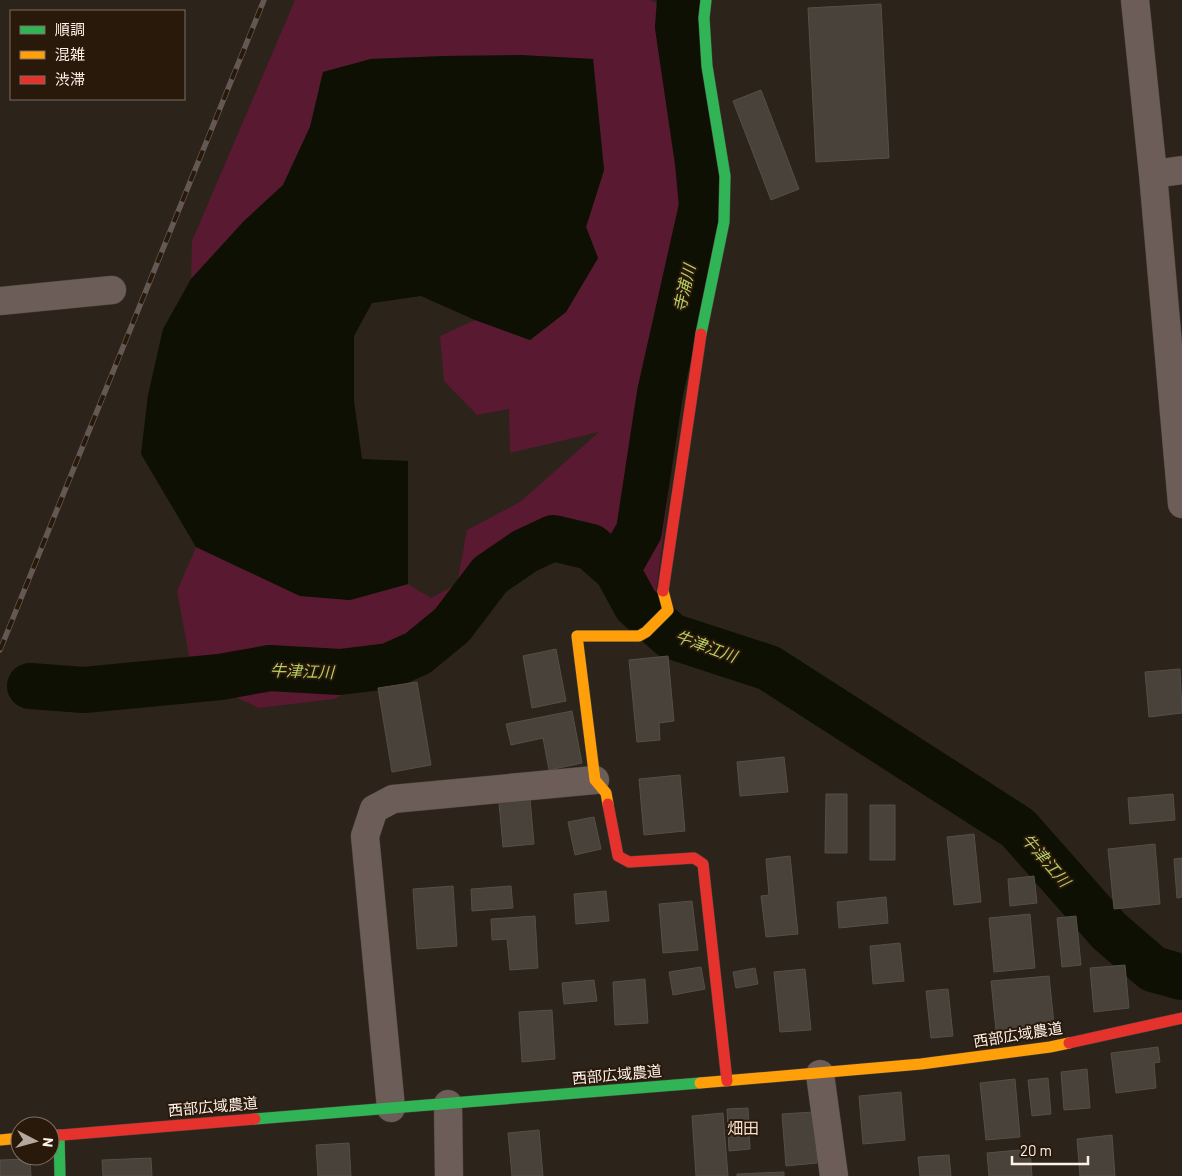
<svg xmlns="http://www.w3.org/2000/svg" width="1182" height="1176" font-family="Barlow,'Noto Sans JP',sans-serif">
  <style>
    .green { fill: #581931 }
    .water { fill: #0d1002 }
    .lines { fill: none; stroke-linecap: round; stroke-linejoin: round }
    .river { stroke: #0d1002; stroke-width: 46 }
    .building { fill: #48423a; stroke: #554f46 }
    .street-casing { stroke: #484039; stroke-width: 29 }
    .fast-casing { stroke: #484039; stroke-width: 12 }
    .slow-casing { stroke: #484039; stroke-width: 12 }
    .jam-casing { stroke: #484039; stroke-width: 12 }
    .street { stroke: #6d5d58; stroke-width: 28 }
    .fast { stroke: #30b455; stroke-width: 11 }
    .slow { stroke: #ff9f0a; stroke-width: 11 }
    .jam { stroke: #e5322d; stroke-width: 11 }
    .rail-casing { stroke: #645952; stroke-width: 5.5 }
    .rail { stroke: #29190b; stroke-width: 4; stroke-dasharray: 11; stroke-linecap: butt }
    .labels { text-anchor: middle; stroke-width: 4; stroke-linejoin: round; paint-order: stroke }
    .street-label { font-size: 15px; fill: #fdf1e8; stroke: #29190b }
    .water-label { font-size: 16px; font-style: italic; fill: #b6ce62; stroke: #29190b }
    .neighbourhood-label { font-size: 16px; fill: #f6dfcd; stroke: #29190b }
  </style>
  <rect width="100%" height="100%" fill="#2c231b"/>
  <path class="green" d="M295,0h355l40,19 21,112 5,81 -24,91 -36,290 -11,20 -27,-4 -25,-42 -46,-10 -68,48 -42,47 -103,47 -75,9 -26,-12 -44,-40 -12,-65 19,-44 104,49 50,4 58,-16 23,14 26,-14 10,-54 53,-28 79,-70 -89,21 -1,-44 -32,6 -33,-34 -4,-45 35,-16 55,20 36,-28 32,-54 -12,-31 18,-57 -11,-111 -73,-4 -75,1 -74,3 -48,13 -13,55 -27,58 -39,36 -53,58 1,-38z"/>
  <path class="water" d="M520,55l73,4 11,111 -18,57 12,31 -32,54 -36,28 -55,-20 -54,-24 -49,7 -18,33v65l8,58 46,2v123l-58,16 -50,-4 -104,-49 -55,-93 7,-59 15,-66 28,-50 53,-58 39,-36 27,-58 13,-55 48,-13 74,-3z"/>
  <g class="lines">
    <path class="river" d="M617,570l22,-39 21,-138 42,-187 -4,-43 -20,-136 2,-27
      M30,686l54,4 136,-13 50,-9 70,4 49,-6 29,-13 34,-28 38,-50 35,-24 28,-13 38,9 26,23 19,35 35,31 98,32 249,160 91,103 44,38 29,8"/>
  </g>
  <path class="building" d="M881,4l8,154 -73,4 -8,-154z
    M761,90l38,99 -28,11 -38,-99z
    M556,649l10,52 -34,7 -9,-52z
    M668,656l6,65 -15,2 1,17 -23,2 -8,-82z
    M1180,669l2,44 -33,4 -4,-45z
    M417,682l14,83 -39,7 -14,-84z
    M572,711l10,52 -33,7 -6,-32 -32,7 -5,-21z
    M784,757l4,35 -48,4 -3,-34z
    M680,775l5,56 -41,4 -5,-56z
    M826,794h21v59h-22z
    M1173,794l2,26 -45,4 -2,-26z
    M530,799l4,45 -31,3 -4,-44z
    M870,805h25v55h-25z
    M594,817l7,32 -26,6 -7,-33z
    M974,834l7,68 -27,3 -7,-68z
    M1155,844l5,60 -46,5 -6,-60z
    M790,856l8,78 -32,3 -5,-41 8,-1 -3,-36z
    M1182,858v39l-5,1 -3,-39z
    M1034,876l3,27 -27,3 -2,-27z
    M453,886l4,60 -40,3 -4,-60z
    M511,886l2,22 -41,3 -1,-22z
    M606,891l3,30 -33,3 -2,-30z
    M886,897l2,26 -49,5 -2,-26z
    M692,901l6,49 -35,3 -4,-49z
    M1030,914l5,54 -41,4 -5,-54z
    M535,916l3,52 -28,2 -3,-31 -15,1 -1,-21z
    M1076,916l5,49 -19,2 -5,-49z
    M900,943l4,38 -31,3 -3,-38z
    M1125,965l4,43 -35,4 -4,-44z
    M701,967l4,22 -32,6 -4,-23z
    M755,968l3,16 -22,4 -3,-16z
    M805,969l6,61 -31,2 -6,-60z
    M1049,976l5,48 -58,6 -5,-49z
    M645,979l3,44 -33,2 -2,-43z
    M594,980l3,21 -33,3 -2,-21z
    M948,989l5,47 -22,2 -5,-47z
    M552,1010l3,49 -33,3 -3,-50z
    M1158,1047l2,15 -6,1 2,25 -40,5 -5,-40z
    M1087,1069l3,39 -26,2 -3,-38z
    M1048,1078l3,36 -19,2 -4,-36z
    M1015,1079l5,58 -34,3 -6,-57z
    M901,1092l4,48 -42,4 -4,-48z
    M748,1108l2,41 -21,2 -2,-42z
    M813,1112l4,51 -31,3 -4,-52z
    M723,1113l5,63h-32l-4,-60z
    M539,1130l4,46h-31l-4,-43z
    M1112,1135l3,41h-35l-3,-37z
    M349,1143l2,33h-33l-2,-31z
    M1030,1149l2,27h-43l-2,-23z
    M949,1155l2,21h-31l-2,-19z
    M151,1158l1,18h-49l-1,-16z
    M30,1159l1,17h-31v-16z
    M784,1172v4h-47v-2z"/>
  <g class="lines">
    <defs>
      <path id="street" d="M1135,0l18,174 29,330
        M1153,174l29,-4
        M0,301l112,-11
        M820,1074l14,102
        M448,1104l1,72
        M391,1108l-26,-272 9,-27 19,-10 202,-19"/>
      <path id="fast" d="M701,334l23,-112 1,-46 -18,-110 -3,-48 2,-18
        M255,1119l445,-36
        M59,1135l1,41"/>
      <path id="slow" d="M608,804l-2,-11 -11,-13 -18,-144h62l7,-4 22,-22 -5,-19
        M700,1083l221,-19 129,-17 19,-4
        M0,1140l20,-2"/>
      <path id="jam" d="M663,591l38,-257
        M608,804l10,52 11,6 65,-4 9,6 24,217
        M1069,1043l113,-25
        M50,1136l205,-17"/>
    </defs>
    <use href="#street" class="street-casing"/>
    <use href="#fast" class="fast-casing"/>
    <use href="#slow" class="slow-casing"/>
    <use href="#jam" class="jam-casing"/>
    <use href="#street" class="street"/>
    <use href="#fast" class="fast"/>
    <use href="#slow" class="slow"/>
    <use href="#jam" class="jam"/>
    <defs>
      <path id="rail" d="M0,650l264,-650"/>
    </defs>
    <use href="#rail" class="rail-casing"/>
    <use href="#rail" class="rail"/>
  </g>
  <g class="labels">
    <g class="street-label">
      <text transform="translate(1018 1035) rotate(-9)" y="5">西部広域農道</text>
      <text transform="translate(617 1075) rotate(-5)" y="5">西部広域農道</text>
      <text transform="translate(213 1107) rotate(-5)" y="5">西部広域農道</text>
    </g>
    <g class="water-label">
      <text transform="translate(684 288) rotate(-77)" y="6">寺浦川</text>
      <text transform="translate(706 646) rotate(20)" y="6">牛津江川</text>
      <text transform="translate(302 671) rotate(2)" y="6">牛津江川</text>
      <text transform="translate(1046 860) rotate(49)" y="6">牛津江川</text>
    </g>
    <g class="neighbourhood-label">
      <text x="743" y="1134">畑田</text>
    </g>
  </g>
  <rect x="10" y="10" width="175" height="90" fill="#29190b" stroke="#7e6f63"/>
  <rect x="20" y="26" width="25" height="8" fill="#30b455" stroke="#7e6f63"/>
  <text x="55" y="35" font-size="15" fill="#fdf1e8">順調</text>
  <rect x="20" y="51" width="25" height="8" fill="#ff9f0a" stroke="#7e6f63"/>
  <text x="55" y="60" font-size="15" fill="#fdf1e8">混雑</text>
  <rect x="20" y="76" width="25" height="8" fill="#e5322d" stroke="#7e6f63"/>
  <text x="55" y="85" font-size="15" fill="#fdf1e8">渋滞</text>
  <g transform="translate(35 1141) rotate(96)"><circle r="24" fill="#29190b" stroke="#7e6f63"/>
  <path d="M0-4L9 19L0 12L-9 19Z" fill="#b4a9a0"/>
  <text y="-8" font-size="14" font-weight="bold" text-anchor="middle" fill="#fdf1e8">N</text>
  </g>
  <path d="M1012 1156v8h76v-8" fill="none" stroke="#fdf1e8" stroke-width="2.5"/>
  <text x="1020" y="1156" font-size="15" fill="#fdf1e8" stroke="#29190b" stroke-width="4" paint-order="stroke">20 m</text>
</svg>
